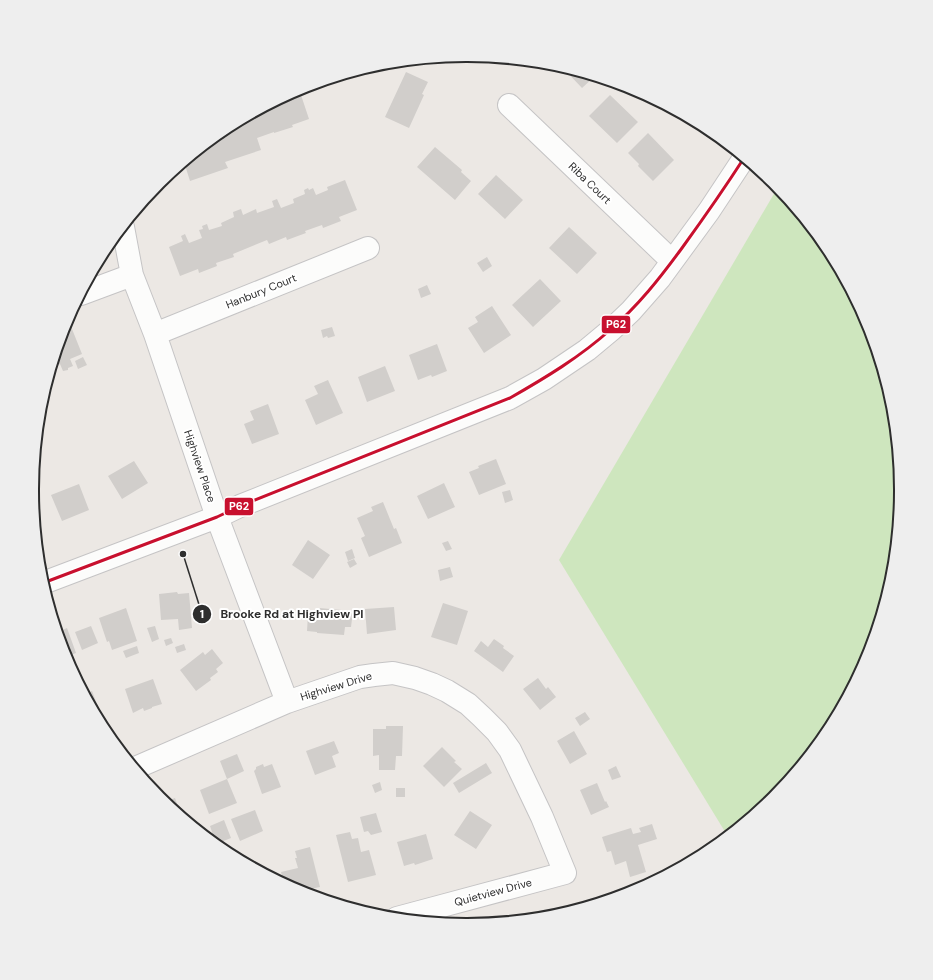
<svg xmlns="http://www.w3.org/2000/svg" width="933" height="980" font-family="'DM Sans',sans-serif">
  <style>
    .green { fill: #cee6be }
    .building { fill: #d1cecb }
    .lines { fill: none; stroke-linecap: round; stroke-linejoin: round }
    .minor-casing { stroke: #c5c4c5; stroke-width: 24 }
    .minor { stroke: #fcfcfb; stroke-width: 22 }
    .bus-1-casing { stroke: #fff; stroke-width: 6 }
    .bus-1 { stroke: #c8102e; stroke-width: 3 }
    .labels { text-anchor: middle; stroke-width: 4; stroke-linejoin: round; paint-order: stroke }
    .street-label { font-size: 11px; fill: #2e2e2e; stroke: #fff }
    .rim { fill: none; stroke: #2e2e2e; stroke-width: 2 }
    .leader { fill: none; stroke: #2e2e2e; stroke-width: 1.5 }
    .callout-dot { fill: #2e2e2e; stroke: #fff; stroke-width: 1.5 }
    .mark-label { font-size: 12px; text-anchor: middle; font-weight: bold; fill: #fff }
    .callout-label { font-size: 12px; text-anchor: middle; font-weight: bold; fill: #2e2e2e; stroke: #fff; stroke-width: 4; stroke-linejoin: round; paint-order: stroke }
    .line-badge { stroke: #fff; stroke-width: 1.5 }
    .badge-label { font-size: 11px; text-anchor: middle; font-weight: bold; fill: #fff }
  </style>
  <rect width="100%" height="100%" fill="#ece8e4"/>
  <path class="green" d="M778,187l50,62 40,75 25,81 8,85 -8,85 -25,81 -40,76 -54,65 -47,38 -168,-275z"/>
  <path class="building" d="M562,67l32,10 -12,11z
    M406,72l22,10 -6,12 2,1 -15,33 -24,-11z
    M299,89l10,30 -17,6 1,2 -19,6v-1l-17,6 4,12 -36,12 3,6 -38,13 -6,-19 28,-23 4,-1v-1l9,-8 8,-4 16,-6 -1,-3z
    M610,95l28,27 -21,21 -28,-27z
    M648,133l26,27 -21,21 -15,-15 1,-2 -11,-11z
    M435,147l27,23 -1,2 10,9 -16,19 -38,-33z
    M496,175l27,25 -18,19 -27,-25z
    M345,180l12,30 -18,7 2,4 -18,7 -1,-3 -17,6 1,2 -19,7 -1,-3 -17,7 -2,-4 -34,14 1,3 -18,6 1,3 -18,7 -1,-4 -18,7 -11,-29 14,-6 -2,-5 4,-2 4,9 13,-5 -3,-8 4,-1 -1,-3 5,-2 2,6 13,-4 -1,-3 13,-6 -1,-5 8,-3 2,6 13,-6 1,4 17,-6 -2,-6 5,-2 4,9 13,-5 -1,-4 12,-5 -1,-4 4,-2 1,2 4,-2 3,7 12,-5 -1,-3z
    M569,227l28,26 -20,21 -28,-26z
    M487,257l5,9 -9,6 -6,-9z
    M540,279l21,22 -28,26 -21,-22z
    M427,285l4,9 -10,4 -3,-9z
    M492,306l19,29 -27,18 -16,-25 10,-6 -3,-5z
    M70,324l12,30 -12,5 3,7 -5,2v2l-5,1 -3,-7 -8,4 12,-42z
    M332,327l3,9 -7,2 -1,-2 -4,2 -2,-8z
    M437,344l10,27 -15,6 -1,-2 -13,5 -9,-25z
    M83,357l4,8 -9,4 -3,-8z
    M385,366l10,25 -28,11 -9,-25z
    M328,380l15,33 -27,12 -11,-25 13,-6 -4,-8z
    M268,404l11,30 -27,10 -8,-20 10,-4 -4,-9z
    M496,459l10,25 -27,11 -10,-23 10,-4 -1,-2z
    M134,461l14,22 -26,16 -14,-23z
    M444,483l11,24 -27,12 -11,-23z
    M79,484l10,26 -27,11 -11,-26z
    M510,490l3,10 -8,3 -3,-11z
    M383,502l11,27 2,-1 6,15 -33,14 -8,-19 4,-2 -8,-18 16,-7 -2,-4z
    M308,540l22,15 -17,24 -21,-14z
    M448,541l4,8 -6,2 -4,-8z
    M352,549l3,9 -7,3 -3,-9z
    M354,559l3,5 -7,4 -3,-6z
    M450,567l3,10 -13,4 -2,-11z
    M177,592l1,2 11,-1 3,35 -13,2 -1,-11 -17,1 -2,-26z
    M443,603l25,8 -11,34 -26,-8z
    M394,607l2,23 -29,4 -2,-25z
    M126,608l11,33 -25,9 -3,-9 -2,1 -8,-24z
    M319,608l34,3 -2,16h-6l-1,8 -27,-2v-1l-10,-1 1,-16 10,1z
    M91,626l7,17 -16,7 -7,-18z
    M155,626l4,13 -7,3 -5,-14z
    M67,628l9,25 -11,4 -7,-25z
    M171,638l2,5 -7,3 -2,-6z
    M494,639l10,7 -1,2 11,8 -11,16 -29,-21 7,-10 7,6z
    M184,644l2,6 -9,3 -2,-6z
    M137,646l2,7 -13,5 -3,-7z
    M212,649l11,14 -7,6 2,3 -8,6 1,2 -15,11 -16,-21 23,-18 2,3z
    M538,678l8,11 2,-2 8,10 -16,13 -17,-21z
    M153,679l9,25 -10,3v1l-8,3 -1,-3 -10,5 -8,-24z
    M92,691l13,34 -3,1 -17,-32z
    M585,712l5,7 -10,7 -5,-8z
    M386,726h17l-1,30h-6l-1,14h-16v-15l-6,1v-27h13z
    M574,731l13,23 -17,10 -13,-23z
    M334,741l5,12 -7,3 4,11 -21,8 -9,-24z
    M442,747l14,14 -2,1 8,7 -18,18 -21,-21z
    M237,754l7,17 -17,8 -7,-18z
    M486,763l6,10 -33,20 -6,-10z
    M263,764l1,3 8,-3 9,23 -19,7 -8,-23 2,-2v-2z
    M616,766l5,11 -9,3 -4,-10z
    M227,779l10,24 -28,11 -9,-24z
    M380,782l2,8 -7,3 -3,-8z
    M597,783l8,19 1,-1 3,6 -18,8 -11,-25z
    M396,788h9v9h-9z
    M175,798l6,17 -16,-13z
    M255,810l8,21 -23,10 -9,-22z
    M470,811l22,14 -16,24 -22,-14z
    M376,813l6,19 -11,3 -3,-4 -4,1 -4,-15z
    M224,820l7,18 -15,6 -6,-18z
    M652,824l5,15 -19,6 8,27 -16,5 -4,-16 -11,4 -4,-14 -4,1 -5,-15 29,-9 2,6 8,-2 -2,-4z
    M350,832l2,7 6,-1 3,14 8,-2 7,25 -28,7 -12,-47z
    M426,834l7,25 -18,6 -1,-2 -10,3 -7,-24z
    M310,847l10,40 -10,2 1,2 -7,2 -14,-7 -2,-7 -5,1 -2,-8 17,-4 -3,-10h2l-2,-7z"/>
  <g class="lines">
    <defs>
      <path id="minor" d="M509,105l163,156
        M123,227l9,48 23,59 62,183 70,185
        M81,294l51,-19
        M155,334l213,-86
        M43,583l174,-66 23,-11 270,-108 34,-19 43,-29 24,-20 20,-19 29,-33 49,-67 35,-53
        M135,768l152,-66 73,-25 14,-2 19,-2 22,5 17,6 15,7 21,13 14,13 15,15 13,18 32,67 23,56 -168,45"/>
    </defs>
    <use href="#minor" class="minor-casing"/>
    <use href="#minor" class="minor"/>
    <defs>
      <path id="bus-1" d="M43,583l174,-66 23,-11 270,-108c35,-20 70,-41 100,-68 28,-24 50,-52 72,-82 21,-29 42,-59 62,-90"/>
    </defs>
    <use href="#bus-1" class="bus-1-casing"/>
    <use href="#bus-1" class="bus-1"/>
  </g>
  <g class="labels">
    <g class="street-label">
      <text transform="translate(590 183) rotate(44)" y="4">Riba Court</text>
      <text transform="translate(261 291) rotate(-22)" y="4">Hanbury Court</text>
      <text transform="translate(200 466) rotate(71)" y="4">Highview Place</text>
      <text transform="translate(336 686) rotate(-17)" y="4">Highview Drive</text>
      <text transform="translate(493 892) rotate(-15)" y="4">Quietview Drive</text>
    </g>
  </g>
  <path d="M0 0H933V980H0ZM466 62H467A427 427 0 0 1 894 489V491A427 427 0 0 1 467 918H466A427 427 0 0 1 39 491V489A427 427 0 0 1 466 62Z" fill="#eee" fill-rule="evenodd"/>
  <path class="rim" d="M466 62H467A427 427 0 0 1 894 489V491A427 427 0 0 1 467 918H466A427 427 0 0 1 39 491V489A427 427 0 0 1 466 62Z"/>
  <path class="leader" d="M183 554L202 614"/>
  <g class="callout-dot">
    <circle cx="183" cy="554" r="4"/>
    <circle cx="202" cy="614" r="10"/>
  </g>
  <g class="mark-label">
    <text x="202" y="618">1</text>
  </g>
  <g class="callout-label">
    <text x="292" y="618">Brooke Rd at Highview Pl</text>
  </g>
  <g class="line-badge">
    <rect x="601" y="315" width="30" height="19" rx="4" fill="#c8102e"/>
    <rect x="224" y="497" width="30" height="19" rx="4" fill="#c8102e"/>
  </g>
  <g class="badge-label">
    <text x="616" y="328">P62</text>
    <text x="239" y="510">P62</text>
  </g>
</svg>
